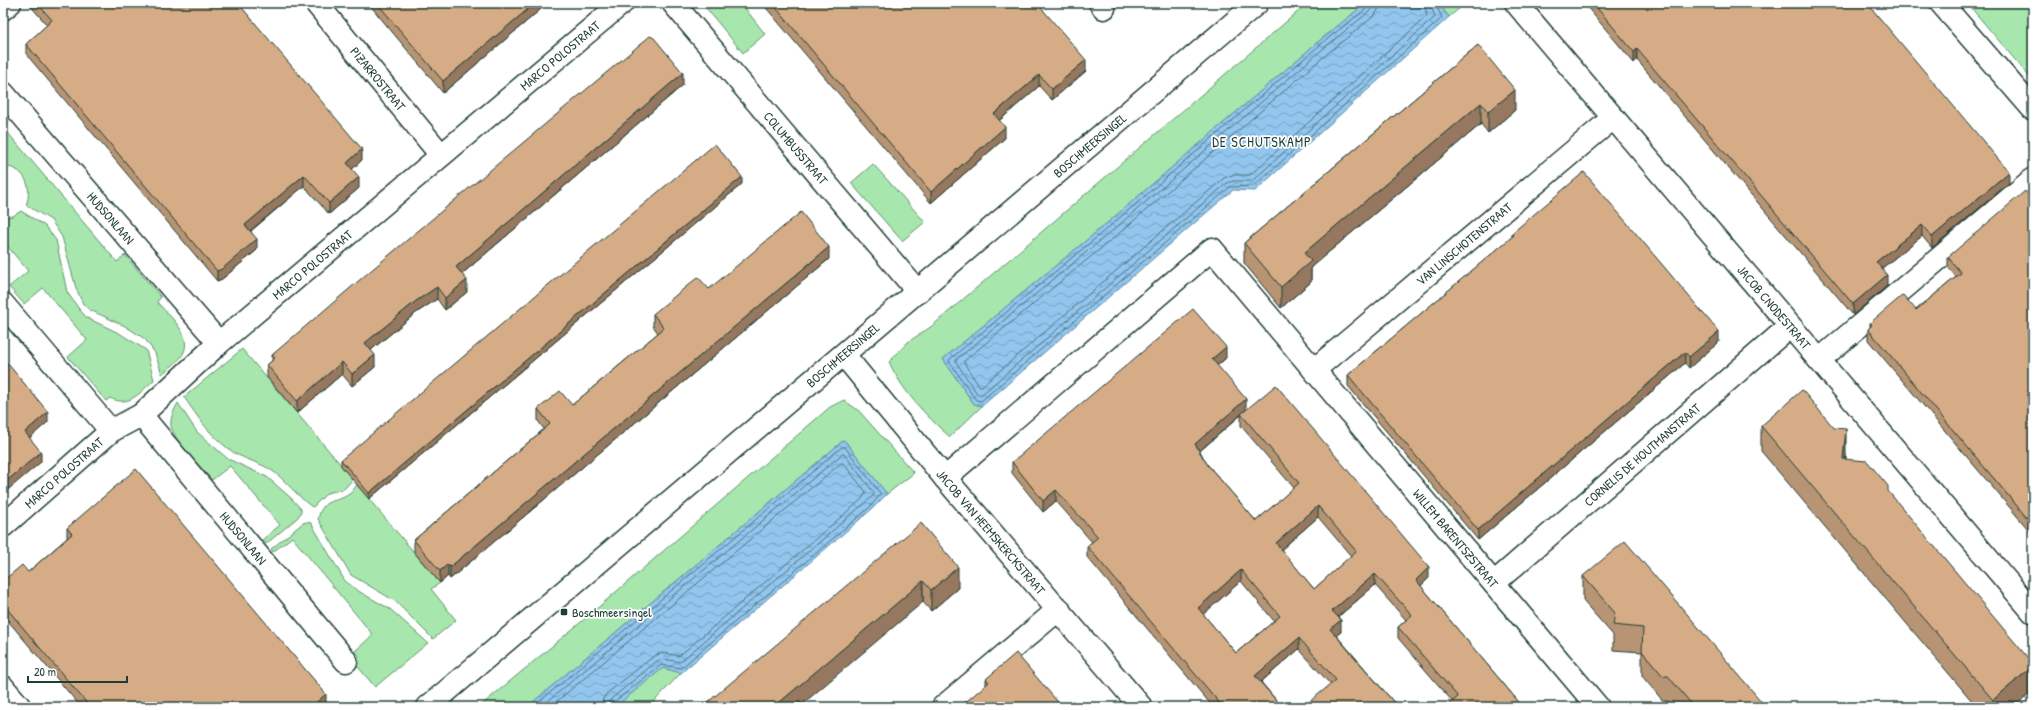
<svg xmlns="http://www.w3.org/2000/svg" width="2036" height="710" font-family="'Patrick Hand',sans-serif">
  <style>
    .green { fill: #a7e6ad; stroke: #639270 }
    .water { fill: url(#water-waves); stroke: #648fa4 }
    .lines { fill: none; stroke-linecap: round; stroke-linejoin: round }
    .shore { stroke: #4d747f; stroke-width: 1 }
    .minor-casing { stroke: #1f3d34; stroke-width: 25 }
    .minor { stroke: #fff; stroke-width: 22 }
    .wall { fill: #b79473; stroke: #1f3d34; fill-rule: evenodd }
    .shaded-wall { fill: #95785e; stroke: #1f3d34 }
    .building { fill: #d5ac86; stroke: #1f3d34; fill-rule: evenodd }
    .poi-dot { fill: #1f3d34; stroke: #fff; stroke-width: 1.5 }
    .labels { text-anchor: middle; stroke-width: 3.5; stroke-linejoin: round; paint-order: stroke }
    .street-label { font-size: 13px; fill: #1f3d34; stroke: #fff }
    .poi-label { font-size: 13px; fill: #1f3d34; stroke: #fff; text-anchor: start }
    .neighbourhood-label { font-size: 14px; letter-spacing: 1px; fill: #1f3d34; stroke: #fff }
  </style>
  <defs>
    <pattern id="water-waves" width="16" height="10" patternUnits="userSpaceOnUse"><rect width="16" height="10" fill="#92c6ef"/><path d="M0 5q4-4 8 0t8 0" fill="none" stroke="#77a2c2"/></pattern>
  </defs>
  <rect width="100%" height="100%" fill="#fff"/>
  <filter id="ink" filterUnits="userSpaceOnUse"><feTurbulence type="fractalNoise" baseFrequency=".025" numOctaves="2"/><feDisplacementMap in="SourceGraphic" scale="8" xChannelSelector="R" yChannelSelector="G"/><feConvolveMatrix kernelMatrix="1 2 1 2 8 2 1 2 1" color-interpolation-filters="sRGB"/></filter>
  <g filter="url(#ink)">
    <path class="green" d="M702,3h39l24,31 -22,19z
      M1308,3h58l-47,38 -213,183 -163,135 31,45 8,2 -32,31c-24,-21 -48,-46 -61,-75l19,-20 24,-16z
      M1438,3h28l-17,14z
      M1967,3h58l8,9v69z
      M3,127l114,135 8,-7 36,42 -4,5c10,12 35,31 27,50 -4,9 -15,16 -22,22l-7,-21 -10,-14 -20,-13 -35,-16 -7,-6 -7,-16 -14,-51 -11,-17 -25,-15c7,-17 -1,-39 -23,-38z
      M873,164l52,58 -23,19 -51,-58z
      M21,211l24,15 11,14 11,52 12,17 8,9 32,15 27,17 8,30c-14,12 -24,28 -44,18l-4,3 -38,-44 19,-17 -44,-52 -19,16 -15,-17 19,-16 -25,-30v-24l10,-1z
      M242,349l111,130 -9,10 -17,4 -14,14c-6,-1 -30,-29 -39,-35 -12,-9 -29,-12 -41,-20 -23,-16 -34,-33 -49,-55z
      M844,400l15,11 55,62 -27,21 -43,-54 -317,267h-48l108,-90 243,-210z
      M178,403l19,29 31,27 39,18 24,21 10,11v4l-4,5 -31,26 -4,-4 18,-15 -50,-59 -18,14c-9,-11 -39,-40 -41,-54 -1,-8 3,-16 7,-23z
      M357,485l83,98 -9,6 25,31 -23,19 -38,-38 -44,-26 -33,-56c5,-22 15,-15 30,-24 4,-2 6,-7 9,-10z
      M307,522l4,1 34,58 15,11 30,17 38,34 -53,44 -22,-26 6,-5 -4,-5 18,-16 -81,-98 -19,15 -2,-3 32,-26z
      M663,668l18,5 -32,34h-34z"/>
    <path class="water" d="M1366,3h72l11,14 -194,174 -22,-1 -251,216 -8,-2 -31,-45 163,-135 213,-183z
      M844,440l43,54 -15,15 -191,164 -18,-5 -48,39h-88z"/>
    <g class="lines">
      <path class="shore" d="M1368,3l-1,5 -46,36 -212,183 -159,132 -1,2 27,39 5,1 249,-214 24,-1 188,-168 -7,-15
        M1373,3l-3,8 -46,37 -212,183 -156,129v2l22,33h3l246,-212 6,-2h19l183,-164 -5,-14
        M1379,3l-1,7 -4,6 -46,37 -212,183 -152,125v2l15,23h3l242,-208 8,-3h18l177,-159 -3,-13
        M533,707l309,-260h3l35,46v2l-10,12 -189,161 -20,-3 -47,37 -2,5
        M541,707l301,-253h2l30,39v2l-194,167 -16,-3 -7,2 -46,38 -4,8
        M550,707l291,-244h2l23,29 -4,7 -183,157 -16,-3 -9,3 -48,38 -3,5 -2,8"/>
      <defs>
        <g id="minor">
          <path id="s1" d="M316,3l125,152"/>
          <path id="s2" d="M673,3l245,289"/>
          <path d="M1100,3l4,5"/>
          <path id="s3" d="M1516,3l517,609"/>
          <path d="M1941,3l92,106"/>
          <path d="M3,9l7,-6"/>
          <path id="s4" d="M3,93l216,250"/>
          <path d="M3,304l108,127"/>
          <path id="s5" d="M844,355l101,123 196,229"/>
          <path d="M1819,360l214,-181"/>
          <path id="s6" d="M1314,370l299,-252"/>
          <path id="s7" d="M141,415l205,246"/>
          <path id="s8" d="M945,478l267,-229 386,458"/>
          <path id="s9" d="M3,526l108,-95 30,-16 78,-72 403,-340"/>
          <path id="s10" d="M1494,583l296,-257"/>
          <path d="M3,687l17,20"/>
          <path id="s11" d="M428,707l829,-704"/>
          <path d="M943,707l116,-98"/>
        </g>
      </defs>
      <use href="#minor" class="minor-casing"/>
      <use href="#minor" class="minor"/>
    </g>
    <path class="wall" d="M28,3h210l124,157 -10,9 7,19 -30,26 -25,-28 -53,45 6,19 -35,29 -5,2 -191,-227v-10l21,-19z
      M368,3h180l-105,90z
      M762,3h275l49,68 -34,29 -13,-14 -40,35 6,17 -74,65z
      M1587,3h280l142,180 -77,65 -10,-12 -41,33 6,17 -34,29 -216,-255 -3,3 -47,-56z
      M1478,45l37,65 -27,23 -7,-9 -170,143v15l-30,26 -37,-45v-20z
      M683,85l-221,189 5,18 -22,18 -8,-11 -21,14 -45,37 4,17 -23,19 -10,-12 -45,39 -30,-36v-12l5,-4v-6z
      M742,184l-373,315 -28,-33v-6z
      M2033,200v335l-165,-195v-11l2,-2v-4l46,-13 40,-33 -8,-10v-10z
      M1512,233l207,109 -30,26 -4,-5 -207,177 -130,-154v-11l164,-138z
      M829,259l-379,320 -2,-3 -8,7 -26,-31v-12l130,-111 -6,-8v-12l34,-4 86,-72 -5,-7v-12l56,-25z
      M1226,358l-9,8 29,44 183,168 -8,8 102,121 -71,-6 -54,-63v-11l8,-7 -31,-35 -37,32 3,15 -5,3 62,72 -68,-23 -31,-35 -38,33 21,25h-69l-126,-150v-11l5,-4 -36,-41 -13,11 -31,-39v-11zM1241,415v11l53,62 -38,33 -49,-57 -7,-13zM1318,517l33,39 -37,33 -33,-39zM1241,581l33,40 -38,32 -33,-39z
      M1761,426l85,28v5l42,33 145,199 -19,16h-37l-216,-256z
      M921,523l37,65 -27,23 -8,-9z
      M67,528l259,177 -3,2h-242l-78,-92v-34l25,-9 39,-34z
      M1583,576l183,131h-93l-5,-6h-5l-21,-25v-24l-29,-2v-15l-30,-34z
      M986,679l76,28 -76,-22z"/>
    <path class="shaded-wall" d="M535,3h13l-105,90v-12z
      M1637,49v11l-3,3v-11z
      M1086,60v11l-34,29v-11z
      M683,73v12l-227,194v-12z
      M1039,75v11l-45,39v-11z
      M1515,90v20l-27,23v-21z
      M1481,103v21l-170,143v15l-30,26v-21l23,-34z
      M1005,127v11l-74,65v-11z
      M362,149v11l-15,14v-11z
      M2009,172v11l-77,65v-11z
      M304,175v11l-59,49v-10z
      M359,177v11l-30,26v-11z
      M742,177v7l-373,315v-6z
      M1922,225v11l-46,37v-11z
      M257,239v11l-35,29 -5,2v-10z
      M829,247v12l-379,320v-12z
      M1887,275v11l-34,29v-11z
      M467,280v12l-22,18v-12z
      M437,287v12l-21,14 -51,42v-12l51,-42z
      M1719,332v10l-30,26v-11z
      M1226,347v11l-14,12v-11z
      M1685,352v11l-207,177v-10z
      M375,355v12l-23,19v-12z
      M342,362v12l-45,39v-12z
      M1246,399v11l-51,45v-11z
      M48,412v10l-23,20v-10z
      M1846,429v25l-3,30v-25z
      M41,452v10l-38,32v-10z
      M1056,490v11l-13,11v-11z
      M1318,506v11l-42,37v-11z
      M448,564v12l-8,7v-12z
      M958,567v21l-27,23v-21z
      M1429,567v11l-13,13v-11z
      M1241,570v11l-43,38v-11z
      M1375,574v11l-43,37v-11z
      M923,581v21l-124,105h-25z
      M1341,620v12l-11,8v-11z
      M1299,638v11l-44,38v-11z
      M2033,666v25l-19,16h-21v-7z
      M326,694v11l-3,2h-12z"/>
    <path class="building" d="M37,3h201l124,146 -15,14 12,14 -30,26 -25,-28 -59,50 12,14 -35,30 -5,2 -191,-227 26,-24z
      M377,3h158l-92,78z
      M772,3h265l49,57 -34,29 -13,-14 -45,39 11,13 -74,65z
      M1593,3h274l142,169 -77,65 -10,-12 -46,37 11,13 -34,29 -216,-255 -3,3z
      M650,36l4,2 29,35 -227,194 11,13 -22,18 -8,-11 -21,14 -51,42 10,12 -23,19 -10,-12 -45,39 -30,-36 8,-7 -3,-3 90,-77z
      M1478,45l37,45 -27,22 -7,-9 -177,150 7,8 -30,26 -37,-44z
      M715,144l27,33 -373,316 -28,-33z
      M1584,172l135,160 -30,25 -4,-5 -207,178 -130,-155 166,-140 -2,-2z
      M2025,191l8,9v325l-165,-196 4,-4 -2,-2 33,-28 13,15 45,-37 -13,-16z
      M801,212l28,35 -379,320 -2,-3 -8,7 -26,-31 136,-116 -12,-15 22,-18 12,14 92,-77 -11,-14 45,-37 11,12z
      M1193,309l33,38 -14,12 34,40 -51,45 12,20 49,57 43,-38 -58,-69 35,-29 153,182 -13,13 107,127h-78l13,-10 -60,-70 14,-12 -37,-41 -43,37 9,9 -11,9 68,78h-95l33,-27 -37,-42 -44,38 27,31h-59l-136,-161 11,-9 -42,-47 -13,11 -31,-39zM1318,506l38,45 -42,38 -38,-46zM1241,570l39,46 -44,37 -38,-45z
      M3,358l45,54 -23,20 16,20 -38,32z
      M1802,390l32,38 12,1 -3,30 24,2 21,25v5l145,173v2l-40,34 -232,-274z
      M136,469l190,225 -15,13h-221l-87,-103v-23l19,-16 6,7 44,-38 -5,-6z
      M921,523l37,44 -27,23 -8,-9 -149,126h-72z
      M1625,541l141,166h-72l-26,-31h-5l-21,-25 1,-23 -30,-3 2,-12 -32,-37z
      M1016,653l46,54h-102l29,-25 -3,-3z"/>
  </g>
  <rect class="poi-dot" x="560" y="608" width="8" height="8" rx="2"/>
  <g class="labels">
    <g class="street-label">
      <text dy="5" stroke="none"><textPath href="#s9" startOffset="730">MARCO POLOSTRAAT</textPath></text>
      <text dy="5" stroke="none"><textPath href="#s1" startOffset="98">PIZARROSTRAAT</textPath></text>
      <text dy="5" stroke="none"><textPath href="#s11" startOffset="868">BOSCHMEERSINGEL</textPath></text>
      <text dy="5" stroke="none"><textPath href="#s2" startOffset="190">COLUMBUSSTRAAT</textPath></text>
      <text dy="5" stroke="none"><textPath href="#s4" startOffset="165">HUDSONLAAN</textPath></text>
      <text dy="5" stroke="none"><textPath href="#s6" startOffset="196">VAN LINSCHOTENSTRAAT</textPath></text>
      <text dy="5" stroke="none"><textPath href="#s9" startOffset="406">MARCO POLOSTRAAT</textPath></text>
      <text dy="5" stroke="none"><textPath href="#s3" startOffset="399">JACOB CNODESTRAAT</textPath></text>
      <text dy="5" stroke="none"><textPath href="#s11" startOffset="544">BOSCHMEERSINGEL</textPath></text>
      <text dy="5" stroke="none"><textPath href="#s10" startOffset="196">CORNELIS DE HOUTMANSTRAAT</textPath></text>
      <text dy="5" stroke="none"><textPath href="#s9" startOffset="81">MARCO POLOSTRAAT</textPath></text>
      <text dy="5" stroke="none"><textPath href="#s5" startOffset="230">JACOB VAN HEEMSKERCKSTRAAT</textPath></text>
      <text dy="5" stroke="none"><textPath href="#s7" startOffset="160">HUDSONLAAN</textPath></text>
      <text dy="5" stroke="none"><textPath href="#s8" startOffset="730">WILLEM BARENTSZSTRAAT</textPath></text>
    </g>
    <g class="poi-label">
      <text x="572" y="617">Boschmeersingel</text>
    </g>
    <g class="neighbourhood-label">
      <text x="1262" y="147">DE SCHUTSKAMP</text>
    </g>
  </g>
  <rect width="2036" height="710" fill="none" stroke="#fff" stroke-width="16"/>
  <rect x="8" y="8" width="2020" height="694" fill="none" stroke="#1f3d34" stroke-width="1.5" filter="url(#ink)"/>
  <path d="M28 676v6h99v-6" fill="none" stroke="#1f3d34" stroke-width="2"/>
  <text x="34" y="676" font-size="12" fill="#1f3d34" stroke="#ffffff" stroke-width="3" paint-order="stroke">20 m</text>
</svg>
